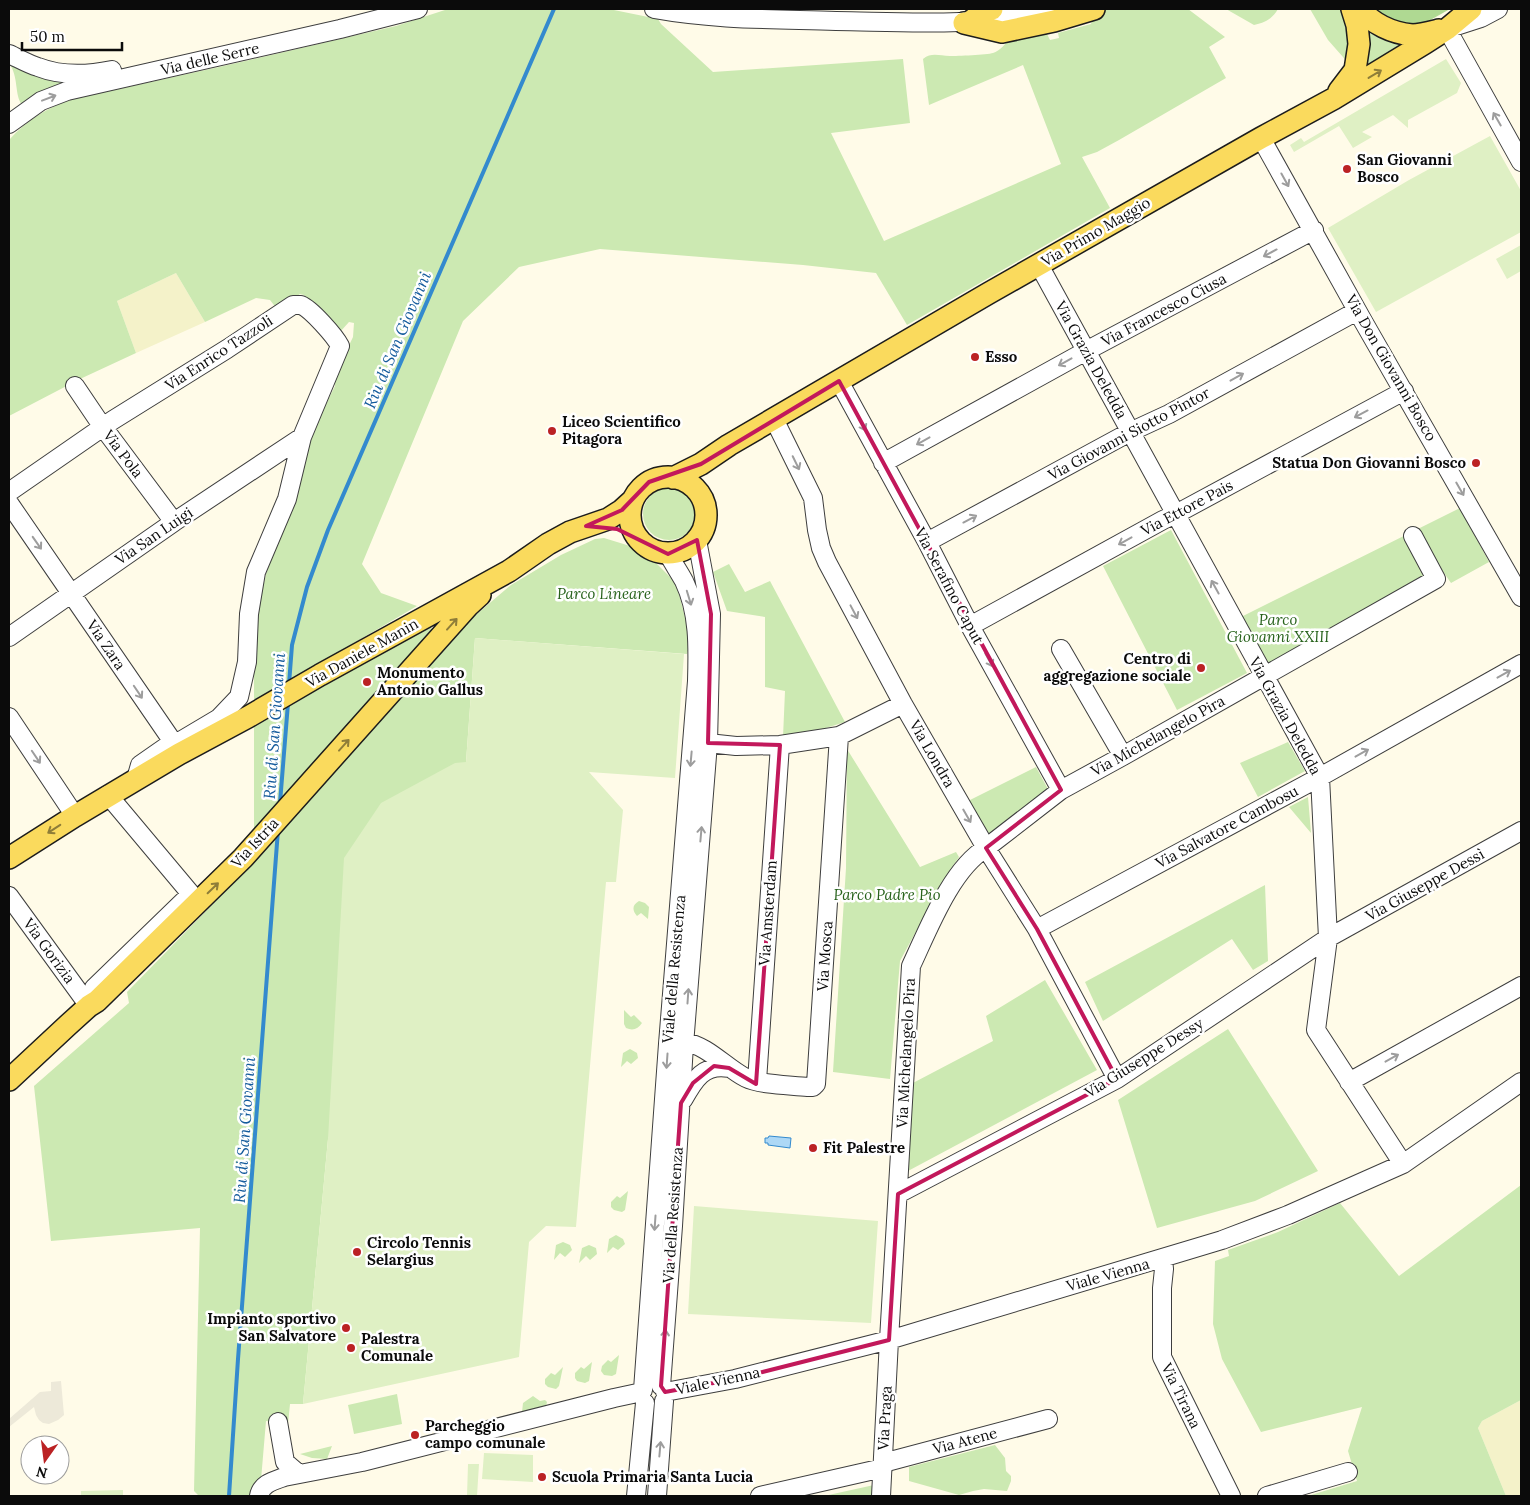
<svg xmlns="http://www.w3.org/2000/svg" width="1530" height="1505" font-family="Lora,serif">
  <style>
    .farmland { fill: #f4f2c9 }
    .green { fill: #cce9b2 }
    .forest { fill: #afd992 }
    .pitch { fill: #dff0c4 }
    .plaza { fill: #ede9d9 }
    .water { fill: #add8f6; stroke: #338ace }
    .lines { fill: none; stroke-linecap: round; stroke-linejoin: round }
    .stream { stroke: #338ace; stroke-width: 4 }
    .minor-casing { stroke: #3e3e3e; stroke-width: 20 }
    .major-casing { stroke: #1c1c1c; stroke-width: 24 }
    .minor { stroke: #fff; stroke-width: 18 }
    .major { stroke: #fada5d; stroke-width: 21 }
    .oneway { stroke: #8e7d38 }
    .oneway2 { stroke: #9d9d9d }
    .marked { fill: none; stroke: #c2185b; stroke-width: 4; stroke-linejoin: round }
    .poi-dot { fill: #bb2224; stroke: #fff; stroke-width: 2 }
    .labels { text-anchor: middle; stroke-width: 5; stroke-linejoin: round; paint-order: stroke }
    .street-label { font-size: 15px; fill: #0b0b0b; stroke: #fff }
    .poi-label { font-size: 15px; font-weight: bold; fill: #0b0b0b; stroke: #fff; text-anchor: start }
    .park-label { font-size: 15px; font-style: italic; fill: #27621b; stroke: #fff }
    .water-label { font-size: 16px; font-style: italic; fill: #145b9c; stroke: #fff }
  </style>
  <rect width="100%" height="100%" fill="#fffbe8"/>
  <path class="farmland" d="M176,273l29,49 -69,31 -19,-52z
    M1521,1400v96h-15l-28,-68 4,-7z"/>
  <path class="green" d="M448,9h161l49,10 3,5 52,48 190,-13 7,64 -79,10 53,108 177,-77 -38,-99 -94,40 -6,-46c9,-7 16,-3 27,-3 7,0 37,-1 43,-3 7,-2 13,-10 17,-15l36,-6 4,8 9,-2 -1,-5 33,-9 3,-10 13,-5h81l37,28 -16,10 17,31 -107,62 -22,12 -15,5 28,51 -203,117 -31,-52 -73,-8 -203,-16 -81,18 -56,54 -101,243 19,29 36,13 -92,54 -18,13 122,-50 4,9 -130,145 -3,34 171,-192 40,-34 50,-30 34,-16 9,-1 26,8 23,14 23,23 10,38 3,23 -2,10 -212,-16 -9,124 -138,377 -25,265h-13l-2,20 -22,-3 -5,59 -6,16h-56l-5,-5 6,-263 -149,13 -17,-155 95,-83 -2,-11 124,-127 3,-32v-203l12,-56 27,-76 16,-60 26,-52 -2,-7 20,-42 1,-14 -5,-1 -9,10 -36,-37 -4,-1 -23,15 -7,-9 -14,-2 -51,24 -29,-49 -59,28 19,52 -56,26 -71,37v-276c18,-20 39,-33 64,-41l146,-32 177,-41z
    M1226,9h52c-6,10 -12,13 -24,16z
    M1310,9h32l8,25v31l-22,-25z
    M1367,33c6,0 7,3 12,5 6,3 13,3 18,5l2,4 -35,22z
    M9,63l36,16 16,3 1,6 -40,17c-8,-11 -3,-28 -13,-42z
    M643 514a26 26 0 1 1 52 0a26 26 0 1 1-52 0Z
    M1460,508l29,54 -38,21 -9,-13 -174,95 -27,-48z
    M1171,530l76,143 -70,37 -74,-144z
    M729,564l16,28 25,-11 75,141 -35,11 -27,4 2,-46 -20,-4v-70l-38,-6 -14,-39z
    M1288,742l17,29 -47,26 -18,-34z
    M847,749l73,118 36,-15 3,5 -13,19 -46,85 -10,118 -57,-7 13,-204z
    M1036,767l13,24 -62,47 -21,-36z
    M1308,797l3,36 -22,-26z
    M1265,885l3,76 -15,9 -21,-31 -129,82 -18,-39z
    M639,901l6,2 4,4 -1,12 -7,-6 -4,3c-5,-6 -5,-11 2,-15z
    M1045,980l52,90 -189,101 3,-87 82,-43 -7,-25z
    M624,1010l7,7 3,-2 8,8c-4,6 -9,8 -16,5l-2,-4z
    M1228,1029l90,142 -63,30 -98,27 -39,-128z
    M630,1049l7,4 1,5 -7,6 -4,-3 -6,6 2,-14z
    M1521,1185v215l-39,21 -4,7 28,68h-194l-1,-1 46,-14 -9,-30 14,-44 -101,25 -39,-73 -9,-35 2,-63 14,-5 -1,-6 50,-18 62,-29 59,73z
    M628,1191l-3,19 -3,2 -8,-2 -3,-3v-5l6,-6 3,2z
    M616,1235l7,4 2,5 -7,6 -5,-3 -6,6 2,-14z
    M563,1242l7,3 2,5 -7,7 -5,-4 -6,7 2,-15z
    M589,1245l7,3 1,6 -7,6 -4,-4 -7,7 3,-15z
    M619,1355l-3,19 -4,2 -8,-1 -3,-4 1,-5 6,-6 3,2z
    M592,1362l-3,19 -4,2 -8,-2 -2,-3v-5l6,-6 3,2z
    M563,1367l-4,19 -3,3 -8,-2 -3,-3v-5l6,-6 4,2z
    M397,1394l5,30 -48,10 -6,-29z
    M533,1396l7,5 5,-1 2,2 -1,4 -24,6 1,-9z
    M995,1445l10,13 1,13 5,5v5l-4,10 -23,-2 -11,2 -14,4 -50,-14v-14z
    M332,1446l-5,13 -15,-1 -12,-4z
    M874,1485v11h-50z"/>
  <path class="forest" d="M1370,9h80l-25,14 -25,4z"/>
  <path class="pitch" d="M1446,59l15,24 -4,10 -49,27v8l-15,-13 -31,17 10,5 -19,11 -14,-22 -45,26 -4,-7 11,-7 3,4z
    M1490,136l31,55v41l-145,80 -48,-84 81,-48z
    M1521,245v26l-14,8 -11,-20z
    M475,638l209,16 -9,124 -86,-6 34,38 -7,72h-10l-30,345 -30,-1 -17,16 -10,115 -216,47 25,-265 16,-281 37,-55 74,-40 11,-1z
    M694,1206l184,15 -7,102 -183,-9z
    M484,1453l49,2v27l-51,-3z
    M468,1464h11l-2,32h-10z
    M123,1490v6h-42v-5z"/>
  <path class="plaza" d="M61,1381l3,34 -6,5 -9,4 -6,-1 -4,-3 -3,-5 -2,-8 -25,20v-8l31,-27 11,-1v-9z"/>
  <path class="water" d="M769,1136l22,2 -1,10 -22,-3v-2h-3v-5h3z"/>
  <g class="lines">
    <path class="stream" d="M289,684l3,-39 15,-58 21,-57 226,-521
      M280,803l8,-100
      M229,1496l9,-137 40,-529"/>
    <defs>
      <path id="minor" d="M654,9c60,11 121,10 182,12 71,1 141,7 211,-12
        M1498,9l-17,9 -34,11 74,133
        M9,54c9,4 19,10 29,13 23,9 50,8 74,3
        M9,124l32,-23 26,-10 273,-62 78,-20
        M1261,138l102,183 158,276
        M1039,265l281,512 8,161 -12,92 87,134
        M839,381l88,161 43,84 91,164
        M75,386l25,37 74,99
        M774,419l39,79 4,32 4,18 6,14 76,142 83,144 51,81 80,150
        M883,463l203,-112 228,-121
        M9,492l104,-72 114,-71 66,-44c3,0 6,0 8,0 10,4 34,31 39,41l-38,91 -15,62 -31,73 -7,42 -2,48 -8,35 -20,21 -37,22 -9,2
        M9,503l164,239 -33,23 -4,14
        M927,542l203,-110 39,-18 188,-103
        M970,626l193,-106 13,-6 228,-123
        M9,637l165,-115 128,-85
        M1061,649l62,107
        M9,717l66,99
        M708,743l28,3 44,-1 59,-9 64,-32
        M9,896l80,110
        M1037,929l283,-152 201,-113
        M89,1006l5,-18 97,-94 -83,-99
        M685,1042c23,4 40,25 61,36 14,7 45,7 62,9h5l3,-3 23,-348
        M757,1081l23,-336
        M1349,1082l172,-96
        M683,1100c11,-20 21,-37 46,-32
        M898,1194l219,-115 211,-141 193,-107
        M1163,1259l1,10 -2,19v69l69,139
        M661,1386l12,-160 11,-181 24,-302 3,-129 -14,-74
        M643,1390l25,-346 29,-363c1,-33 2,-69 -13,-100 -5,-9 -11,-18 -16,-27
        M665,1392l70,-13 154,-39 333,-100 66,-25 115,-51 118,-82
        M278,1422l7,40 14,12
        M883,1463l165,-44
        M259,1496c2,-12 14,-15 25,-19l78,-15 252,-64 28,-6
        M636,1496l9,-93
        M657,1496l7,-95
        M760,1496l123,-28
        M881,1496l8,-156 22,-374c17,-36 40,-97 75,-118l75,-58 62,-34 313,-177 -23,-43
        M1267,1496l81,-24"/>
      <path id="major" d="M1360,9c13,15 32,24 52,26 8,0 19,-3 27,-5
        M970,22l14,-11 8,-2
        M964,23l38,9 52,-11 40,-12
        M1339,91l16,-21 4,-26 -2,-19 -5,-16
        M630 515a38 38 0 1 1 76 0a38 38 0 1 1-76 0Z
        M673,478l28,-14 28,-19 260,-152 272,-155 72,-39 92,-56 22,-14 24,-20
        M9,858l66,-42 104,-62 69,-37 72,-42 189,-104 39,-27 22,-12 38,-13 14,-9 11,-10
        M9,1080l59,-55 21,-19 8,-5 146,-143 225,-252 12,-11"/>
    </defs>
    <use href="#minor" class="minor-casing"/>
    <use href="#major" class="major-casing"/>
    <use href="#minor" class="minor"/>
    <use href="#major" class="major"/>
  </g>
  <defs><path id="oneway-shaft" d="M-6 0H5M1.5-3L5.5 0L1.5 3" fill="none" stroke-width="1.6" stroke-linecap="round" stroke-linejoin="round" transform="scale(1.25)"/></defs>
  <g class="oneway">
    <use href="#oneway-shaft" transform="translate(1375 74) rotate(-31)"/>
    <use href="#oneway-shaft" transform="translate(452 624) rotate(-48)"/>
    <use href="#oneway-shaft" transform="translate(344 745) rotate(-48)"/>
    <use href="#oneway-shaft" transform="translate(54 829) rotate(147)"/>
    <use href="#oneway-shaft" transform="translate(213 888) rotate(-44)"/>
  </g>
  <g class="oneway2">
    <use href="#oneway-shaft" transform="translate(49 98) rotate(-21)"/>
    <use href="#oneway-shaft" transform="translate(1497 119) rotate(-120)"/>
    <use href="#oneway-shaft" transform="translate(1285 180) rotate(61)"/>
    <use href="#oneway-shaft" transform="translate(1270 253) rotate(152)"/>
    <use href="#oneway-shaft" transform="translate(1065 362) rotate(151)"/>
    <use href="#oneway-shaft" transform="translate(1237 377) rotate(-29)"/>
    <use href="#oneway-shaft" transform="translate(1361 414) rotate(152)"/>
    <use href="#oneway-shaft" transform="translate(862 424) rotate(62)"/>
    <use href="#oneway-shaft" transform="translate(923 441) rotate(151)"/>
    <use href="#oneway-shaft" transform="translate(796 463) rotate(64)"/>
    <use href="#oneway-shaft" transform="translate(1460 489) rotate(60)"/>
    <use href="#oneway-shaft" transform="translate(970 519) rotate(-28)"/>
    <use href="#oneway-shaft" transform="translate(1125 541) rotate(151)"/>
    <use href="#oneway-shaft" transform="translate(37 543) rotate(55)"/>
    <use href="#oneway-shaft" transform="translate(1215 587) rotate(-119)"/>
    <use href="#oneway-shaft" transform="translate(689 598) rotate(73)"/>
    <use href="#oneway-shaft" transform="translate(854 612) rotate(62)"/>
    <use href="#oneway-shaft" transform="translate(989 660) rotate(61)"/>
    <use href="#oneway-shaft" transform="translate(1504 674) rotate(-29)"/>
    <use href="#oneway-shaft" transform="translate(138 692) rotate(56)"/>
    <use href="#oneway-shaft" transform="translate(1362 753) rotate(-29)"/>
    <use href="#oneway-shaft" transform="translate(36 757) rotate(56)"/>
    <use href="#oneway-shaft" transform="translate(691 759) rotate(95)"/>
    <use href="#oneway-shaft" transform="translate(967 816) rotate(60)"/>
    <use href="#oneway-shaft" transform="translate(701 834) rotate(-85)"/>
    <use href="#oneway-shaft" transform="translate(688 996) rotate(-86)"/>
    <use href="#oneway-shaft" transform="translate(1392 1058) rotate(-29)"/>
    <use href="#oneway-shaft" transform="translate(667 1061) rotate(94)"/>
    <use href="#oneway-shaft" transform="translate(655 1223) rotate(94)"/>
    <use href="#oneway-shaft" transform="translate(665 1337) rotate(-86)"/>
    <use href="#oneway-shaft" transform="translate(660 1449) rotate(-85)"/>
  </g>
  <path class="marked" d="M839,381l222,409 -75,58 51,81 80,150 -219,115 -9,146 -154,39 -70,13 -4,-6 20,-283 12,-20 21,-17 15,2 27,16 24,-339 -72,-2 3,-129 -14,-74 -29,14 -51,-25 -31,-3 36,-16 27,-28 52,-18z"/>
  <g class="poi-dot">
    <circle cx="1347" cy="169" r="5"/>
    <circle cx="975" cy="357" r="5"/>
    <circle cx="552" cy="431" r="5"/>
    <circle cx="1476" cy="463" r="5"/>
    <circle cx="1201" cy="668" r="5"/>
    <circle cx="367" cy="682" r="5"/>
    <circle cx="813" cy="1148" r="5"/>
    <circle cx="357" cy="1252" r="5"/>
    <circle cx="346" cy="1328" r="5"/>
    <circle cx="351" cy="1348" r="5"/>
    <circle cx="415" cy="1435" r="5"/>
    <circle cx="542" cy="1477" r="5"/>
  </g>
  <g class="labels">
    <g class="street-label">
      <text transform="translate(210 59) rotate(-13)" y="5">Via delle Serre</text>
      <text transform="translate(1096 232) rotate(-30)" y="5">Via Primo Maggio</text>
      <text transform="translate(1164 310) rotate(-28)" y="5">Via Francesco Ciusa</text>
      <text transform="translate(219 353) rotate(-33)" y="5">Via Enrico Tazzoli</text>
      <text transform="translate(1091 360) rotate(61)" y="5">Via Grazia Deledda</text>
      <text transform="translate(1391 368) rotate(60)" y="5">Via Don Giovanni Bosco</text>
      <text transform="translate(1129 434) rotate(-28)" y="5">Via Giovanni Siotto Pintor</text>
      <text transform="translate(123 454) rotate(53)" y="5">Via Pola</text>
      <text transform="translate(1187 508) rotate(-28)" y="5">Via Ettore Pais</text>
      <text transform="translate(154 536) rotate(-34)" y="5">Via San Luigi</text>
      <text transform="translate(949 586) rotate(62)" y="5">Via Serafino Caput</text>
      <text transform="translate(106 645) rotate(56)" y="5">Via Zara</text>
      <text transform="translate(362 653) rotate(-29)" y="5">Via Daniele Manin</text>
      <text transform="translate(1285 716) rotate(61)" y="5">Via Grazia Deledda</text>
      <text transform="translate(1158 736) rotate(-29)" y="5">Via Michelangelo Pira</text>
      <text transform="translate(932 754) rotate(60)" y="5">Via Londra</text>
      <text transform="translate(1227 827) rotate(-28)" y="5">Via Salvatore Cambosu</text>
      <text transform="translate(255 843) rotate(-47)" y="5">Via Istria</text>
      <text transform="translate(1425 885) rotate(-29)" y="5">Via Giuseppe Dessì</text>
      <text transform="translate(768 913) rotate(-86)" y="5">Via Amsterdam</text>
      <text transform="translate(49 951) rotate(54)" y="5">Via Gorizia</text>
      <text transform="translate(825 956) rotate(-86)" y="5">Via Mosca</text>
      <text transform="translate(674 969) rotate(-85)" y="5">Viale della Resistenza</text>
      <text transform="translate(906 1053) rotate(-87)" y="5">Via Michelangelo Pira</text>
      <text transform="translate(1144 1058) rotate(-32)" y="5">Via Giuseppe Dessy</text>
      <text transform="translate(673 1215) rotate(-86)" y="5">Via della Resistenza</text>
      <text transform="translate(1108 1275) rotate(-16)" y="5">Viale Vienna</text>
      <text transform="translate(718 1381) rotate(-12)" y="5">Viale Vienna</text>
      <text transform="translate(1181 1396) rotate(64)" y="5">Via Tirana</text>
      <text transform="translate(885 1418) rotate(-87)" y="5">Via Praga</text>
      <text transform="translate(965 1441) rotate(-15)" y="5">Via Atene</text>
    </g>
    <g class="poi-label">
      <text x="1357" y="165">San Giovanni<tspan x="1357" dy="17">Bosco</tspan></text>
      <text x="985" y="362">Esso</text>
      <text x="562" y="427">Liceo Scientifico<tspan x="562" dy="17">Pitagora</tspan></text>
      <text x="1466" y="468" text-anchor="end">Statua Don Giovanni Bosco</text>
      <text x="1191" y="664" text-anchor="end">Centro di<tspan x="1191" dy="17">aggregazione sociale</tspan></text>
      <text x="377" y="678">Monumento<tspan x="377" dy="17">Antonio Gallus</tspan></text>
      <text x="823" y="1153">Fit Palestre</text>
      <text x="367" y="1248">Circolo Tennis<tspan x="367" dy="17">Selargius</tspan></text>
      <text x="336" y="1324" text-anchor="end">Impianto sportivo<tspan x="336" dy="17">San Salvatore</tspan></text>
      <text x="361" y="1344">Palestra<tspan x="361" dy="17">Comunale</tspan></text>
      <text x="425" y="1431">Parcheggio<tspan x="425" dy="17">campo comunale</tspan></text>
      <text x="552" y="1482">Scuola Primaria Santa Lucia</text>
    </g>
    <g class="park-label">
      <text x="604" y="599">Parco Lineare</text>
      <text x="1278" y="625">Parco<tspan x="1278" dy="17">Giovanni XXIII</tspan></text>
      <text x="887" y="900">Parco Padre Pio</text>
    </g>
    <g class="water-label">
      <text transform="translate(397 340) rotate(-67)" y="6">Riu di San Giovanni</text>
      <text transform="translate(274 726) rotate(-86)" y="6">Riu di San Giovanni</text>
      <text transform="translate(244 1130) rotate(-86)" y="6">Riu di San Giovanni</text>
    </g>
  </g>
  <rect width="1530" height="1505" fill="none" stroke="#0b0b0b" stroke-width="20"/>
  <g transform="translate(45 1460) rotate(194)"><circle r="24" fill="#ffffff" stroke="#9d9d9d"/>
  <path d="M0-4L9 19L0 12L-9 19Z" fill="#bb2224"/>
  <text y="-8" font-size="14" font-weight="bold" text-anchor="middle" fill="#0b0b0b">N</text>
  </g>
  <path d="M22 42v8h100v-8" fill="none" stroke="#0b0b0b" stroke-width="2.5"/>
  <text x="30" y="42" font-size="15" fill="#0b0b0b" stroke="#ffffff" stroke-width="4" paint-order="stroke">50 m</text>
</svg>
